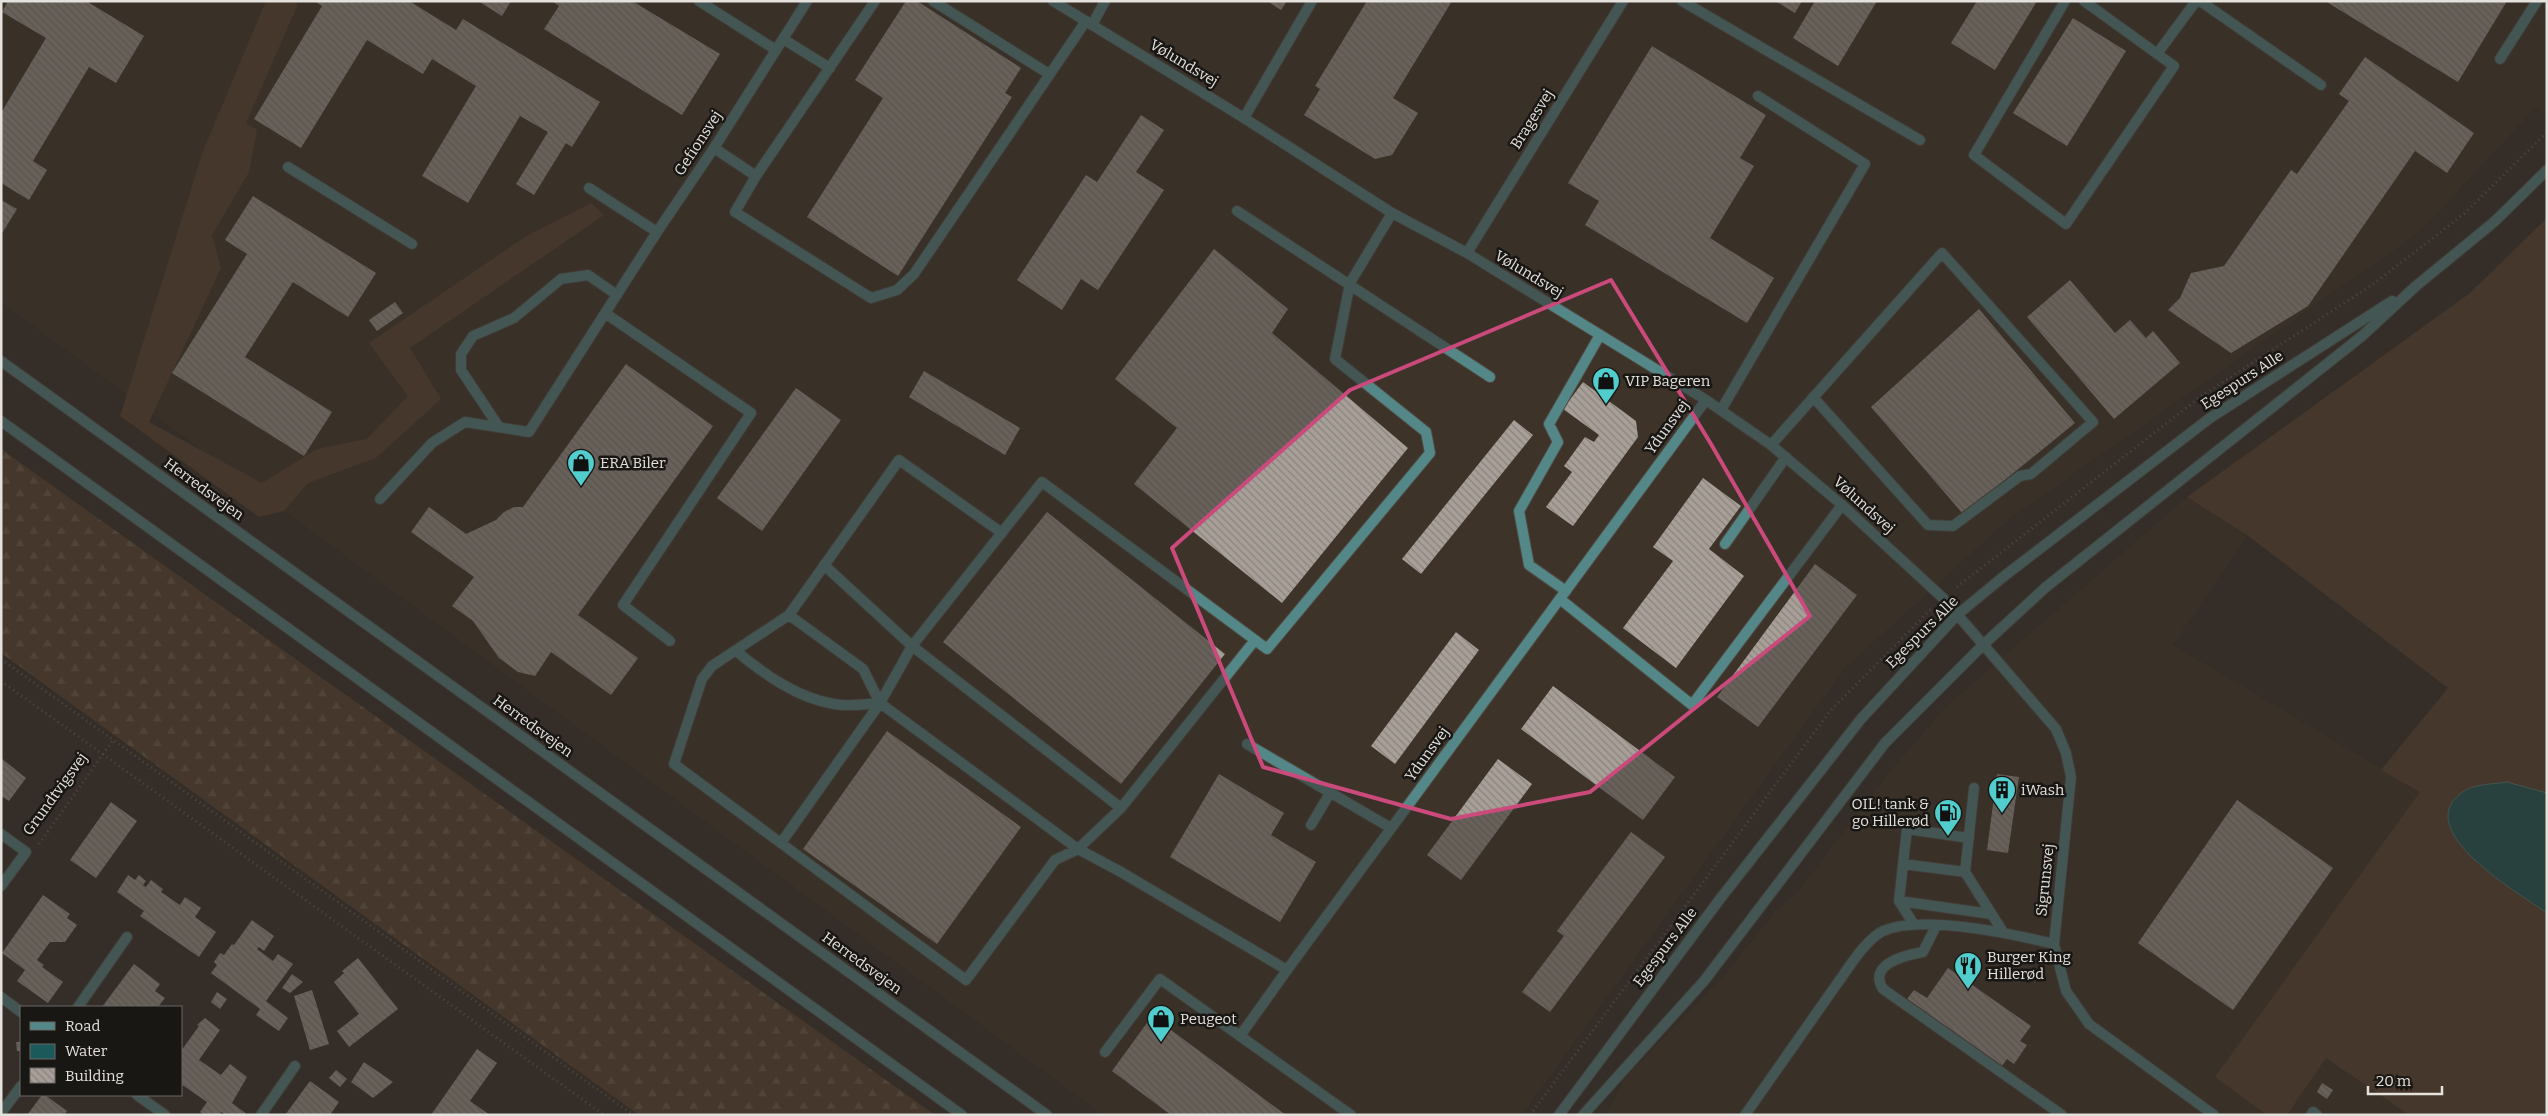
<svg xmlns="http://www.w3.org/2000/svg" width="2548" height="1116" font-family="Bitter,serif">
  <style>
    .built { fill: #3e3328 }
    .grass { fill: #594430 }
    .forest { fill: url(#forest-firs) }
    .water { fill: #1a5a5a; stroke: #578281 }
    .building { fill: url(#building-back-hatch) }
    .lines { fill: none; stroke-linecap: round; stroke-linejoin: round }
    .service-casing { stroke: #504b45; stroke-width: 12 }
    .minor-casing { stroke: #504b45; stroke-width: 12 }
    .tertiary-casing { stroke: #504b45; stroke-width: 12 }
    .path { stroke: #6c6761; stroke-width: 3; stroke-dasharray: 1 4; stroke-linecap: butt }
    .service { stroke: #548787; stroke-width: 10 }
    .minor { stroke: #548787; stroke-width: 10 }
    .tertiary { stroke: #548787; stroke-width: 10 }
    .marked { fill: none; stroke: #cb4a7c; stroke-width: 4; stroke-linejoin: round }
    .labels { text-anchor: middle; stroke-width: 5; stroke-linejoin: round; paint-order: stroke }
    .street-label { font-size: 15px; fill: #e5e1dd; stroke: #191714 }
    .poi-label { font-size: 15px; fill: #e5e1dd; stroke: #191714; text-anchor: start }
  </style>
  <defs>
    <pattern id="forest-firs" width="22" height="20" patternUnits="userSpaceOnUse" patternTransform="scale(1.25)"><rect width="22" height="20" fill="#594430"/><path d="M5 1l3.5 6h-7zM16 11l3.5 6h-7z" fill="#715f4e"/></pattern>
    <pattern id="building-back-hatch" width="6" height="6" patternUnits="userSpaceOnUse" patternTransform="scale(1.25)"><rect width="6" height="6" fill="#a79f98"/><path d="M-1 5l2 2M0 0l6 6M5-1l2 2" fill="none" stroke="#8a847e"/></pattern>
  </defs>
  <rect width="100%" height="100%" fill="#342e28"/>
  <path class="built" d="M1,1h2546v115l-12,-8 -114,123 -412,288 -165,150 -322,446h-419l-1102,-813z
    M2187,497l60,38 -74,110 248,147 -206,285 52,38h-658l-2,-2 18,-35 101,-105 49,-61 24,-22 88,-115 60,-69z
    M2326,1058l83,57h-122z"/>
  <path class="grass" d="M266,1h26l6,3 -52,119 11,7 -8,42 -37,63 9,33 -72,154 113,61 55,-34 50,-10 41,-43 -39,-53 156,-106 66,-34 13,12 -194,133 31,51 -65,59 -68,25 -24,28 -25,6 -139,-101 83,-265z
    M2547,218v897h-138l-83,-57 -39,57h-20l-52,-38 205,-285 -39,-22 67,-82 -201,-153 -60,-38 283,-204z"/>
  <path class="forest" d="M1,449l934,666h-296l-638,-462z"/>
  <path class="water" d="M2507,782l40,11v120c-27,-19 -143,-86 -81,-123 10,-6 29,-6 41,-8z"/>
  <path class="building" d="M8,1h78l58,35 -28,47 -27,-16 -56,94 14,9 -18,30 -28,-17v-70l45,-75 -44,-26z
    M314,1h95l47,29 7,-11 137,83 -28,45 -6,-4 -32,52 -18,-11 32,-52 -28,-16 -52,87 -46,-27 54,-90 -44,-27 -9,15 -56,-34 -66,108 -47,-29 68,-113z
    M478,1h33l-9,15z
    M552,1h80l88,53 -38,61 -138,-86 15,-23z
    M906,1h11l104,67 -16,25 7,4 -114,179 -91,-59 76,-119 -28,-18z
    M1267,1h20l-6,9z
    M1367,1h85l-59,97 25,15 -26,42 -17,4 -71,-44 16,-26 -5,-3z
    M1775,1h27l-7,12z
    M1815,1h62l-39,65 -45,-28z
    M1977,1h60l-42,69 -44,-27z
    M2325,1h182l-49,81z
    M2073,18l53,33 -59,95 -54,-33z
    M1652,46l114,69 -26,43 14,8 -44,72 64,40 -27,45 -162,-98 14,-24 -31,-18z
    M2365,57l109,76 -27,40 -32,-22 -107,155 -77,47 -63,-43 12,-12 11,-25 33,-7 67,-96 6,4 52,-73 -10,-7z
    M1141,115l23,15 -28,42 28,18 -66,100 -17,-11 -19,31 -45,-30 69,-105 11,7z
    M253,196l123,77 -28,44 -55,-35 -48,75 87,55 -28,44 -132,-83 75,-119 -22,-14z
    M1,200l16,9 -16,26z
    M1214,249l74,60 -16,24 136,115 -126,155 -148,-119 43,-56 -62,-49z
    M2070,280l45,53 15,-13 16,18 7,-7 27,32 -66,56 -87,-102z
    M395,302l8,11 -26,18 -8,-11z
    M1979,309l96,114 -112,91 -92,-107z
    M626,364l87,62 -135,189 60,43 -27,37 -60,-43 -16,24 -17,-4 -19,-14 -26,-37 -21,-15 22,-29 -63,-45 18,-25 37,27 30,-14 8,-8 10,-5h9z
    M924,371l96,57 -15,27 -96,-58z
    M1583,382l53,39 2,16 -65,89 -27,-19 26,-35 -8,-6 21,-29 9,5 5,-7 -36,-26z
    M796,388l45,32 -79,111 -45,-33z
    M1514,420l19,15 -112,139 -19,-15z
    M1703,478l38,28 -32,43 35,27 -68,92 -53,-40 50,-67 -20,-14z
    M1047,512l178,142 -104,130 -178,-142z
    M1815,564l42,31 -99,132 -41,-30z
    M1456,632l23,18 -84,114 -24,-18z
    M1553,686l122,91 -32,43 -122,-91z
    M887,731l134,96 -84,117 -134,-95z
    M1,758l25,20 -17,23 -6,-4 -2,2z
    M1498,759l34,25 -71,96 -34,-25z
    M1219,774l65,39 -13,22 45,27 -36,60 -110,-65z
    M1997,774l22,3 -11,76 -21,-3z
    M2237,800l96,68 -100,142 -95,-67z
    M111,802l26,19 -41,57 -26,-18z
    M1631,832l34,25 -115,155 -28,-20 42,-56 -7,-5z
    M128,875l7,5 4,-5 7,6 -3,4 3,2 5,-7 12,9 -2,3 19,13 5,-8 16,11 -6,9 21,15 -17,25 -59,-41 4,-5 -27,-19z
    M43,895l27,19 -3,4 10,7 -12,17h-15l-13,18 7,5 -2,2 21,15 -15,21 -31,-22 8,-11 -23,-17z
    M252,920l22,16 -10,15 -5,-4 -2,2 16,12 5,-7 15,10 -27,37 22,17 -9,13 -23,-16 4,-6 -49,-36 6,-8 -3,-3 6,-9 4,2 8,-11 2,1z
    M358,958l40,51 -49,38 -12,-16 22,-17 -25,-32 10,-9 -2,-2z
    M134,964l26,20 -5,7 10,7 -7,9h-56z
    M1948,968l83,58 -11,15 7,4 -13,19 -7,-5 -5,7 -95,-67 7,-9 13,8z
    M292,974l11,8 -13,11 -8,-5z
    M312,990l17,54 -19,6 -16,-54z
    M217,992l10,7 -7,10 -9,-7z
    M1152,1016l134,99h-115l-59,-44z
    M205,1018l15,12 -21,30 22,15 9,-11 17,13 -15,26 16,12h-21l-6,-3 -1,3h-16l-4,-3 7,-10 -26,-18v-33l18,-25 -2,-1z
    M16,1042h5v9h-4z
    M477,1049l20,14 -27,38 20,14h-59z
    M364,1062l29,20 -20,16 -22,-16z
    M336,1070l11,9 -7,8 -11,-9z
    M310,1081l29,21 -9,13h-45z
    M2322,1083l11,7 -6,9 -10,-7z
    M42,1095h3l22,16 -3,4h-37z"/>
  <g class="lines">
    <defs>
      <path id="service" d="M699,1l77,49
        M875,1l-119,175 -21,36 136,86 26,-8 17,-16 172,-253
        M933,1l116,73
        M1682,1l238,139
        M2065,1l-91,154 92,69 108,-158 -90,-65
        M2200,1l121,84
        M1092,25l13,-24
        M783,39l47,29
        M2157,54l39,-53
        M2500,59l37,-58
        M1244,118l68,-117
        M714,148l42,28
        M288,167l124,77
        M1237,211l253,166
        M605,313l146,100 -128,192 47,36
        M1721,410l144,-246 -107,-68
        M499,427l-38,-57v-16l12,-18 41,-18 47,-39 27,-4 29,20
        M1771,445l171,-192 151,169 -62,52 -11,2 -67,50 -25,-1 -115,-128
        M380,499l52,-56 33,-21 64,10 128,-200
        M1725,544l61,-87
        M1566,591l-37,-26 -10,-54 39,-69 -9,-18 51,-89
        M1560,599l132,106 150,-200
        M789,615l110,-155 103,73
        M1255,640l-134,168 -209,-162 130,-164 213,158 12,9 163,-196 -4,-21 -91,-73 15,-76 42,-70
        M736,651c28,23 61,47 98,53 14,3 31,0 46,-1
        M1247,744l144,84
        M1974,788l-9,84 38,60
        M1311,825l19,-32
        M781,843l99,-140 32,-57 -88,-81
        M1903,864l4,-35 62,9
        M1121,872l-43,-23 -198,-146 -17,-34 -74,-54 -77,51 -10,13 -28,85 292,216 89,-120 23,-11 43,-41
        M1899,901l92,13
        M1913,923l-14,-22 4,-37 62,8
        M1936,926l-13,26c-17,3 -56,12 -40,37l179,126
        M1240,1036l47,-66
        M1105,1052l55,-73 191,136
        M1745,1115l108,-154c8,-11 18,-24 30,-30 38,-17 130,3 171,13
        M2311,1115l2,-3 4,3"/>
      <path id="minor" d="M1053,1l191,117 148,95 75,40 239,147 65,45 71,60 101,93 113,131 10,24 5,24 -17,167 12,47 23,33 125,91
        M589,188l68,44 57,-84 93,-147
        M1467,253l156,-252
        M1,834l25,18 -25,34
        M1121,872l166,98 419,-570
        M1,997l20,15
        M78,1007l49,-70
        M137,1095l28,20
        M1,1113l20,-27
        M261,1115l34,-49"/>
      <path id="tertiary" d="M1,361l1046,754
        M1,421l961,694
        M1559,1115l161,-216 141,-180 96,-104 46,-38 207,-159 182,-117
        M1583,1115l121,-134 181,-238 98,-98 63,-58 316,-251 54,-50 78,-64 53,-52"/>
    </defs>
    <use href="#service" class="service-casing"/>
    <use href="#minor" class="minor-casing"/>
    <use href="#tertiary" class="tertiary-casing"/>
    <path class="path" d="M1957,587l243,-190 175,-114 90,-70 82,-81
      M1,659l632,456
      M1,681l603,434
      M39,844l74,-104
      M1530,1115l301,-405 100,-101"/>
    <use href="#service" class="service"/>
    <use href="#minor" class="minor"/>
    <use href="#tertiary" class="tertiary"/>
  </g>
  <path d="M0 0H2548V1116H0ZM1611,280l100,164 99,172 -220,176 -139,27 -188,-52 -91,-219 178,-158z" fill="#342e28" fill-opacity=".55" fill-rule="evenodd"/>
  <path class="marked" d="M1611,280l100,164 99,172 -220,176 -139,27 -188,-52 -91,-219 178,-158z"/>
  <defs>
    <symbol id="shop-pin" viewBox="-11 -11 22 30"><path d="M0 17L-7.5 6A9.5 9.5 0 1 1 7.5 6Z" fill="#52cdcd" stroke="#191714"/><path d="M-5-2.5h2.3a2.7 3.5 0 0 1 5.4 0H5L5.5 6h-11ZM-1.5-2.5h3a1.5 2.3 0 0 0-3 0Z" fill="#111"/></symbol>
    <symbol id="building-pin" viewBox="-11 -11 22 30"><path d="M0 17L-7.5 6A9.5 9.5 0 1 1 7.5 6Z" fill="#52cdcd" stroke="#191714"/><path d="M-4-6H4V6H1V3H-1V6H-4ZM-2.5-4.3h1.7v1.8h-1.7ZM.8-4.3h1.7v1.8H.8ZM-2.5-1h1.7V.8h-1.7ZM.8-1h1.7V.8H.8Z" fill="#111"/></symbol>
    <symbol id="fuel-pin" viewBox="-11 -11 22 30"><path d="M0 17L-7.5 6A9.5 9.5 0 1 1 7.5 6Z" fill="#52cdcd" stroke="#191714"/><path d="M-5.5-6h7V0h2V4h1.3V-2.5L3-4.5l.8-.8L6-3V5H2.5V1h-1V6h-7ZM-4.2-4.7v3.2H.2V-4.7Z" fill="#111"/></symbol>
    <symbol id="restaurant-pin" viewBox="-11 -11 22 30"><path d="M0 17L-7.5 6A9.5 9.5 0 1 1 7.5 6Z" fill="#52cdcd" stroke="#191714"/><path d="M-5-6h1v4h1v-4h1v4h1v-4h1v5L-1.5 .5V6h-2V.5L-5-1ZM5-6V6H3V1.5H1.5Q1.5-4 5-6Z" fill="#111"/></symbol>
  </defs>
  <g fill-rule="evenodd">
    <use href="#shop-pin" x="1590" y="365" width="32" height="43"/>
    <use href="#shop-pin" x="565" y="447" width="32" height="43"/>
    <use href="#building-pin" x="1986" y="774" width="32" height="43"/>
    <use href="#fuel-pin" x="1932" y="797" width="32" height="43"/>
    <use href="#restaurant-pin" x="1952" y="950" width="32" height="43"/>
    <use href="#shop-pin" x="1145" y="1003" width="32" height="43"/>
  </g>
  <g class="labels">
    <g class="street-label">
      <text transform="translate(1184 63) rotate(31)" y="5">Vølundsvej</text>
      <text transform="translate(1532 119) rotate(-58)" y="5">Bragesvej</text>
      <text transform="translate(698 143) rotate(-57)" y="5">Gefionsvej</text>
      <text transform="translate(1529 274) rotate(31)" y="5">Vølundsvej</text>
      <text transform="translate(2242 380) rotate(-33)" y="5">Egespurs Alle</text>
      <text transform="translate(1667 427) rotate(-54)" y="5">Ydunsvej</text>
      <text transform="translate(204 489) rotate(36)" y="5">Herredsvejen</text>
      <text transform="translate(1864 505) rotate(42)" y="5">Vølundsvej</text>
      <text transform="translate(1922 632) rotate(-45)" y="5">Egespurs Alle</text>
      <text transform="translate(533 726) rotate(36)" y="5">Herredsvejen</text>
      <text transform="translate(1427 754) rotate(-54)" y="5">Ydunsvej</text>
      <text transform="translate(55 794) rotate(-54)" y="5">Grundtvigsvej</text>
      <text transform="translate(2045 880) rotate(-84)" y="5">Sigrunsvej</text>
      <text transform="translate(1665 947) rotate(-53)" y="5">Egespurs Alle</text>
      <text transform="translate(862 963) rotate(36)" y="5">Herredsvejen</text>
    </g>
    <g class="poi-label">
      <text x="1625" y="386">VIP Bageren</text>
      <text x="600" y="468">ERA Biler</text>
      <text x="2021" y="795">iWash</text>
      <text x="1929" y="809" text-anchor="end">OIL! tank &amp;<tspan x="1929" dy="17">go Hillerød</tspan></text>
      <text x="1987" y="962">Burger King<tspan x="1987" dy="17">Hillerød</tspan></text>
      <text x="1180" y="1024">Peugeot</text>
    </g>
  </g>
  <rect width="2548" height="1116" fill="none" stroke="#e5e1dd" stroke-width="5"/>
  <rect x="20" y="1006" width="162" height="90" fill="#191714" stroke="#6b6864"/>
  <rect x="30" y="1022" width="25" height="8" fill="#548787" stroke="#6b6864"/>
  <text x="65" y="1031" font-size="15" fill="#e5e1dd">Road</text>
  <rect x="30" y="1044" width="25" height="15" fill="#1a5a5a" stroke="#6b6864"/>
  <text x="65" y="1056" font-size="15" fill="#e5e1dd">Water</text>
  <rect x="30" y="1068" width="25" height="15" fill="url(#building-back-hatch)" stroke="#6b6864"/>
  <text x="65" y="1081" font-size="15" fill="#e5e1dd">Building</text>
  <path d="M2368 1086v8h74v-8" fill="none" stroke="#e5e1dd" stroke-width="2.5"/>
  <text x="2376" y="1086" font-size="15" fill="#e5e1dd" stroke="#191714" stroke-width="4" paint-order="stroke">20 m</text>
</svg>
